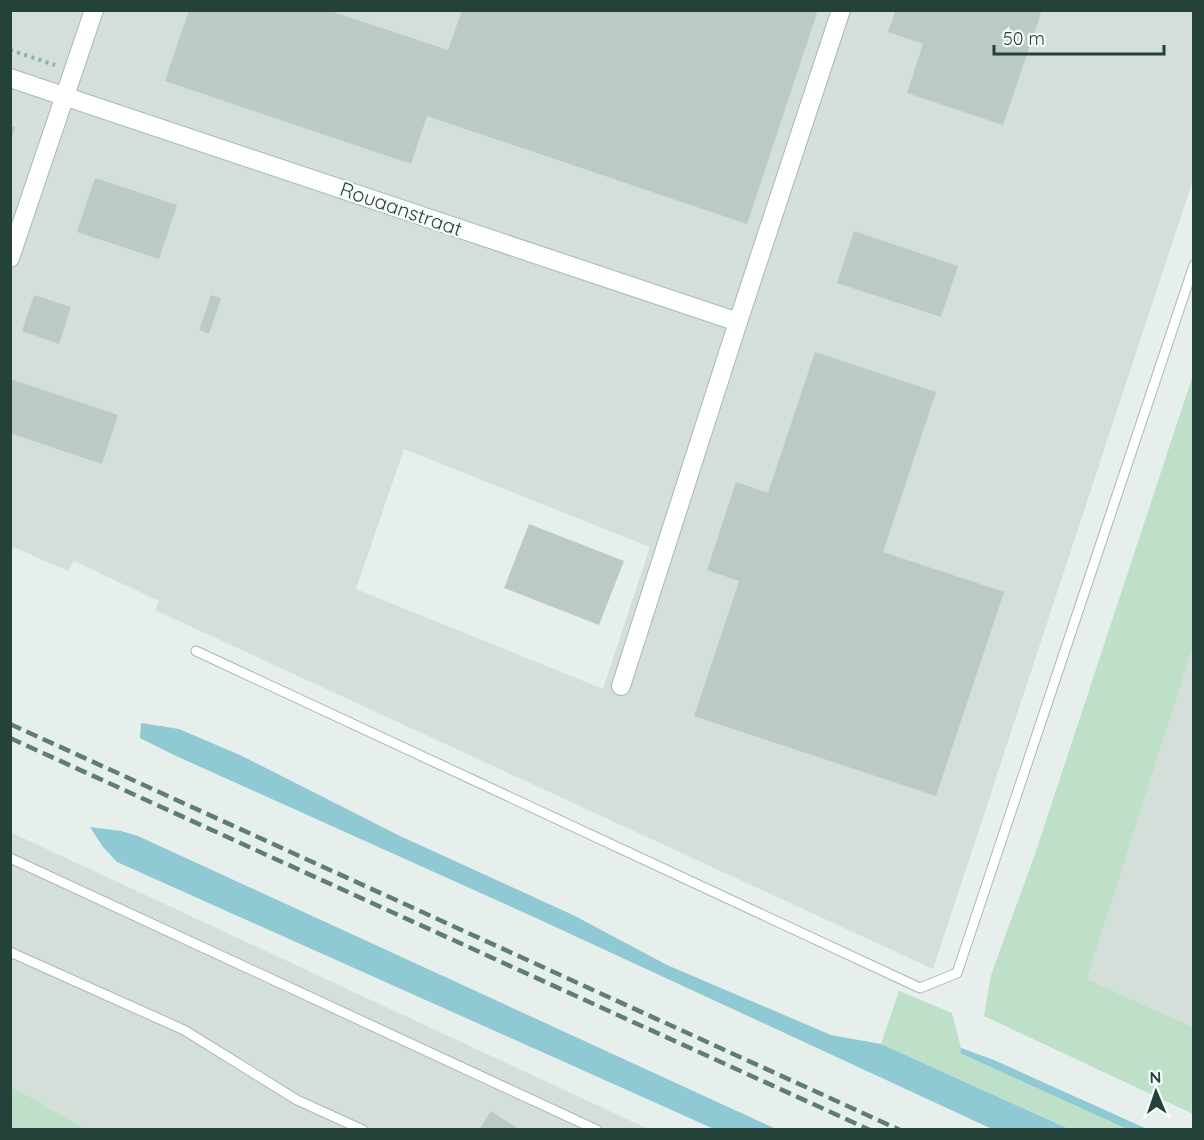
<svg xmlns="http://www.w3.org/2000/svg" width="1204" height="1140" font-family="Quicksand,sans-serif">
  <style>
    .built { fill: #d4dfda; fill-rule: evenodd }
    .green { fill: #bfe0c8 }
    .water { fill: #8ec9d4 }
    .building { fill: #bbcac4 }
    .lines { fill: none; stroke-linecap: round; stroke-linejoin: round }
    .service-casing { stroke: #a8b8b2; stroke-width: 11 }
    .minor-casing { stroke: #a8b8b2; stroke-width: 20 }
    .path { stroke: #86b3a5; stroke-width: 4; stroke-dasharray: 3 4.5; stroke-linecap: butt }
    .service { stroke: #fff; stroke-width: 9 }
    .minor { stroke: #fff; stroke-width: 18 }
    .rail { stroke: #5f7d75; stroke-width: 4.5; stroke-dasharray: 12 6; stroke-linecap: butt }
    .labels { text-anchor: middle; stroke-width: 4.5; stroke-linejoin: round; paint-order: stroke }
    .street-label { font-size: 20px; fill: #24423a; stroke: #f7fbf9 }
  </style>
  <rect width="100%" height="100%" fill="#e6efeb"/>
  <path class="built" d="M11,11h1182v169l-260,789 -778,-359 4,-9 -85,-40 -6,10 -57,-25zM404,449l246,98 -47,142 -247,-100z
    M1193,647v380l-106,-48z
    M10,832l638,297h-562l-75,-43z"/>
  <path class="green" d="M1193,375v272l-106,332 106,48v87l-209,-98 7,-41 44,-121z
    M899,991l53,22 9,35 -1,5 167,76h-58l-188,-85z
    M11,1086l75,43h-75z"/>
  <path class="water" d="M141,723l38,6 63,27 158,80 175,80 92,49 164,70 50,9 188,85h-77l-456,-211 -362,-163 -34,-17z
    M90,827l31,4 17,5 638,293h-62l-597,-267 -14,-15z
    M961,1048l33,12 153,69h-20l-167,-76z"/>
  <path class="building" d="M189,10h138l121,40 14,-40h356l-71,214 -320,-108 -16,48 -246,-83z
    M896,10h146l-39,115 -96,-32 16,-49 -35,-12z
    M10,126l5,1 -4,13h-1z
    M95,178l82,27 -18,54 -82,-27z
    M854,231l104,35 -17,51 -104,-34z
    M34,295l37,12 -12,37 -37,-13z
    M211,295l10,3 -12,36 -10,-4z
    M815,352l121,40 -53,160 121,40 -68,204 -242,-80 45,-135 -32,-11 29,-88 32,11z
    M10,379l108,36 -16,49 -92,-31z
    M529,524l95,37 -25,64 -95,-37z
    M491,1111l29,19h-41z"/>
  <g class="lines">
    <defs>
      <path id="service" d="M196,651l724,337 37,-15 237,-708
        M10,858l587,272
        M10,952l174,78 113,70 66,30"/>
      <path id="minor" d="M10,78l728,244
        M10,258l84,-248
        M621,686l117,-364 103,-312"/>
    </defs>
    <use href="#service" class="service-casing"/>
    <use href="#minor" class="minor-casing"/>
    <path class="path" d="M10,50l45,15"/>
    <use href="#service" class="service"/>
    <use href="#minor" class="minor"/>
    <path class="rail" d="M10,724l890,406
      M10,738l860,392"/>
  </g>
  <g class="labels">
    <g class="street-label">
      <text transform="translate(401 209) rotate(19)" y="7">Rouaanstraat</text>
    </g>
  </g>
  <rect width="1204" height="1140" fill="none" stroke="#24423a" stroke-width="24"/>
  <g transform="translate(1156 1092) rotate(358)" stroke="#f7fbf9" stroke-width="4.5" paint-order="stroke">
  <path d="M0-4.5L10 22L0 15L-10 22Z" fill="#24423a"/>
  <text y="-9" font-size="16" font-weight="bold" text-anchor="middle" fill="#24423a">N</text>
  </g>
  <path d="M994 45v9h170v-9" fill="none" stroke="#24423a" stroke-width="3"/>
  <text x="1003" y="45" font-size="18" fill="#24423a" stroke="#f7fbf9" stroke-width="4.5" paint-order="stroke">50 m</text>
</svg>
